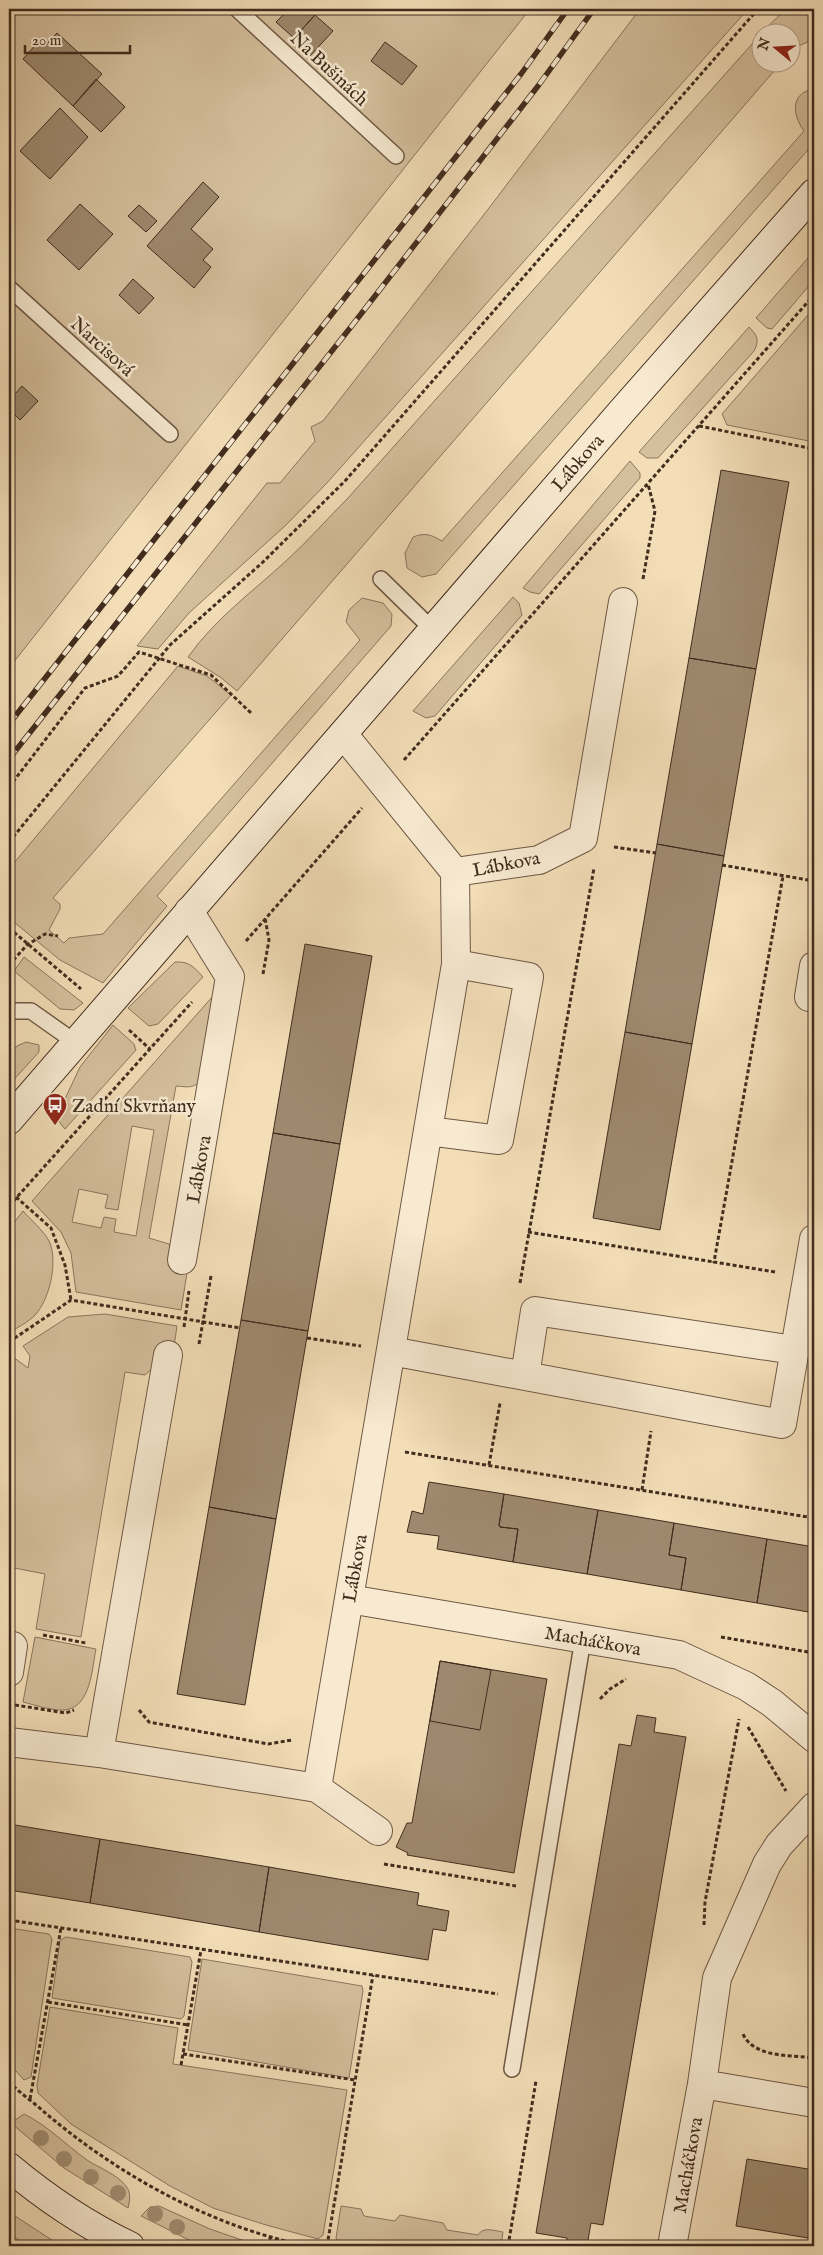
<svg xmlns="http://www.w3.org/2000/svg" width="823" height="2255" font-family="'IM FELL English',serif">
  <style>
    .green { fill: #d5c09e; stroke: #8b765e; fill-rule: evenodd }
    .building { fill: #9e896e; stroke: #412c1e }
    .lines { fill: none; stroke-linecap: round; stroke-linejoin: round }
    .lane-casing { stroke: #6e5844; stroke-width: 18 }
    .street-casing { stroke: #6e5844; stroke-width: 30 }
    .secondary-casing { stroke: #412c1e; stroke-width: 30 }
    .path { stroke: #412c1e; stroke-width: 3; stroke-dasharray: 4 2.5; stroke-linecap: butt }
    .lane { stroke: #f7ead1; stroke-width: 15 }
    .street { stroke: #f7ead1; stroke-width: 28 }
    .secondary { stroke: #f7ead1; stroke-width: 28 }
    .rail-casing { stroke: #412c1e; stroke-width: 5.5 }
    .rail { stroke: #f7ead1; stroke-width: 4; stroke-dasharray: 11; stroke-linecap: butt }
    .tree { fill: #a28d72 }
    .labels { text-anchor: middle; stroke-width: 5; stroke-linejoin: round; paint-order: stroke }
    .street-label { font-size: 19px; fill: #412c1e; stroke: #f7ead1 }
    .poi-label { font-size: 19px; fill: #412c1e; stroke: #f7ead1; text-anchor: start }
  </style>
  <rect width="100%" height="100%" fill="#f3deb8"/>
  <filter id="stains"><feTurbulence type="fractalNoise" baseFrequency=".004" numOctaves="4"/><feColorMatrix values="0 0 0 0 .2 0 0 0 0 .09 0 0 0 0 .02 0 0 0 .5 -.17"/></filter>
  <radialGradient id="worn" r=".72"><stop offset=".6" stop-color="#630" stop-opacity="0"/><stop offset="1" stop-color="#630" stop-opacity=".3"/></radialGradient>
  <path class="green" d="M9,9h521l-521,659z
    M640,9h108l-422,475 -40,41 -97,88 -31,36 -21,-3 130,-163h13l35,-42 -4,-14 12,-6 166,-213z
    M786,9h28v30l-20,9 -3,3 -1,-19h-28z
    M760,35v27l21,1 -544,628 -17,-14 -32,-20c28,-39 63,-64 98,-96 22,-20 41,-42 62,-63z
    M814,89v54l-378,431 -14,3 -15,-9 -2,-15 8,-16c13,-5 18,-2 29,4l362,-410c-11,-15 -15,-38 10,-42z
    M814,251v29l-42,49 -5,-1 -11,-10z
    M814,308v134l-87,-17 -5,-11z
    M749,327c8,8 11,13 5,24l-96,107h-11l-8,-6z
    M630,461l10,12v5l-101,116 -9,-2 -7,-4z
    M513,597l6,6 3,12 -87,101 -9,2 -13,-7z
    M362,598l21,5 9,11 -1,12 -234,270 10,10 -64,77 -43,-23 -51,-42v-49l169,-203 29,10 24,19 -178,203 7,6v5l-11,21 15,13 5,-5 34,-4 257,-294 -14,-18 3,-12z
    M24,957l59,46 -9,7 -14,-1 -46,-38z
    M175,962c14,-1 19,5 28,15l-45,47 -9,2 -21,-18z
    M213,996l-11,83c-8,10 -14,8 -26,7l-27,152 20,6 3,8 16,15 -7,43 -105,-18 -5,-39 -10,-21 -29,-31zM132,1126l22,4 -18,106 -22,-4 2,-13 -12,-2 -3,11 -29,-6 7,-33 29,6 -3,13 13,2z
    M113,1025l21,19 2,6 -71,79 -9,-11 24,-51z
    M26,1042l13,3v7l-30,33v-29l8,-10z
    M23,1211c8,9 21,20 26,30 10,20 0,63 -17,77 -7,6 -16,10 -23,15v-104z
    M105,1314l72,12 -4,27 -17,-4 -3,19 -8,7 -20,-3 -44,265 -45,-8 9,-55 -36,-7v-213l19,14 2,-12 -7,-10 45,-29z
    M35,1637l61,12c-4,19 -5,58 -31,61 -13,1 -30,-5 -42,-8z
    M9,1928l40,6 3,5 -21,138 -7,3 -15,-17z
    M66,1937l124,20 2,5 -8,54 -3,3 -129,-21 8,-58z
    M202,1959l160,27 1,5 -14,87 -161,-28z
    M50,2007l128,21 -5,36 174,26 -24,145 -5,4 -52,-14 -53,-17 -43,-22 -99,-62 -33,-31 -1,-8z
    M24,2114c23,11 42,31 63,46 12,8 30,14 39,26 5,6 4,14 2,22l-64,-40 -53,-45z
    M159,2206l51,23 49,17h-58l-60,-30 9,-9z
    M341,2206l20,3 3,7 31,5 5,-6 43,8 4,7 31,5c5,-9 17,-4 25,-3l-2,14h-150l-12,-2 -3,-6z
    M9,2212l52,34h-34l-18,-13z"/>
  <path class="building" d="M289,9h20l6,6 -21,23 -18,-16z
    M315,15l18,16 -23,25 -16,-18z
    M57,33l45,41 -29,32 -50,-47 15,-17 6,5z
    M385,42l32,24 -15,19 -31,-24z
    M96,79l29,28 -24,25 -28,-26z
    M60,108l28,29 -38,42 -30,-28z
    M203,182l16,15 -28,32 22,20 -10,11 8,7 -17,21 -47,-42z
    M80,204l33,30 -34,36 -32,-30z
    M139,205l18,16 -11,11 -18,-16z
    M133,279l21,19 -15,16 -20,-19z
    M22,386l16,15 -18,19 -11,-11v-8z
    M721,470l68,12 -33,187 -67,-11z
    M689,658l67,11 -32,187 -67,-12z
    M657,844l67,12 -32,188 -67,-12z
    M305,944l67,12 -32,188 -67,-11z
    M625,1032l67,12 -32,186 -67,-12z
    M273,1133l67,11 -32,187 -67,-11z
    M241,1320l67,11 -32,188 -67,-12z
    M429,1482l75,12 -5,31 1,2 18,2 -5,33 -76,-13 2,-13 -32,-4 5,-21 11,3z
    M504,1494l94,16 -11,64 -74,-12 5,-33 -18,-2 -1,-2z
    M209,1507l67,12 -31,186 -68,-11z
    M598,1510l76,13 -5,32 17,3 -5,32 -94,-16z
    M674,1523l93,16 -10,64 -76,-13 5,-32 -17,-3z
    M767,1539l47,8v66l-57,-10z
    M440,1661l107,18 -33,194 -107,-18 1,-2 -12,-6 11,-24h5z
    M440,1661l51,9 -11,60 -50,-9z
    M637,1715l19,3 -2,14 32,5 -83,488 -12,-2 -4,23h-21l1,-8 -31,-5 83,-489 12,2z
    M9,1824l91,15 -10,64 -81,-13z
    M100,1839l169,28 -10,65 -169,-29z
    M269,1867l150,26 -2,12 32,6 -3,20 -13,-2 -5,31 -169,-28z
    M747,2159l67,11v69l-78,-13z"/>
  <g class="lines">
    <defs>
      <path id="lane" d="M237,9l159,147
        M9,288l161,146
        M381,579l52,51
        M9,1011h22l44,31
        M512,2069l71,-430"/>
      <path id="street" d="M455,872l84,-12 44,-22 40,-236
        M809,997l5,-31
        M428,1131l71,9 30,-163 -73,-13
        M182,1260l48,-283 -41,-66
        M391,1351l391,73 32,-185
        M525,1376l10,-65 259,39
        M349,1599l330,56 67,31 26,17 42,35
        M9,1672l4,-26
        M9,1742l90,11 218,35 139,-824 -1,-92 -112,-138
        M99,1753l69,-398
        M317,1788l61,43
        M702,2084l112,19
        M672,2246l30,-162 15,-106 50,-114 12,-19 35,-38"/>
      <path id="secondary" d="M9,1120l613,-709 192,-218
        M9,2167c37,31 77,58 121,79"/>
    </defs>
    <use href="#lane" class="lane-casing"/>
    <use href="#street" class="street-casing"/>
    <use href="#secondary" class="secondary-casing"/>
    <path class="path" d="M699,426l115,23
      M643,579l12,-68 -7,-27
      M404,760l410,-465
      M9,787l76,-99 33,-12 21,-24 72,23 40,38
      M9,842l161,-197 93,-83 82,-81 413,-472
      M614,847l42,6
      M722,865l92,16
      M9,928l72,61
      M246,941l116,-133
      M9,965l18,-20 18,-11 13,2
      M263,974l6,-34 -4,-22
      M129,1030l21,19
      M16,1197l35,31 14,37 6,35
      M9,1206l183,-204
      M528,1232l186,30
      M775,1272l-61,-10 69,-386
      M520,1283l74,-415
      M184,1327l5,-36
      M307,1338l54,8
      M9,1342l62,-42 169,28
      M199,1344l12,-68
      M405,1452l409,66
      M489,1465l11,-62
      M642,1490l9,-59
      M43,1635l43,8
      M721,1637l93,16
      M600,1699l10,-10 16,-10
      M15,1705l51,8 8,-3
      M139,1710l10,12 119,22 24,-4
      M748,1727l38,64
      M384,1864l132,22
      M9,1920l489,74
      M704,1925l1,-23 34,-183
      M48,2002l140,23
      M743,2034c11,24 48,21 71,24
      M183,2054l172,26
      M181,2065l20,-115
      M9,2081c9,11 23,20 34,30 75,64 167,115 264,135
      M30,2099l31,-171
      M9,2243l4,3
      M268,2246l2,-8
      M327,2246l46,-271
      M508,2246l28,-165"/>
    <use href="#lane" class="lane"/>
    <use href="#street" class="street"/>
    <use href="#secondary" class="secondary"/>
    <defs>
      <path id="rail" d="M9,724l512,-650 47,-65
        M9,759l345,-436 184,-237 56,-77"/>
    </defs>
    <use href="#rail" class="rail-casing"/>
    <use href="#rail" class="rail"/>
  </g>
  <g class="tree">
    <circle cx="41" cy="2138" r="8"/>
    <circle cx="64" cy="2159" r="8"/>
    <circle cx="91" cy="2177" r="8"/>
    <circle cx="118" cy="2193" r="8"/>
    <circle cx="155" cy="2214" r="8"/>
    <circle cx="177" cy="2227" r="8"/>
  </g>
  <defs>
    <symbol id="bus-pin" viewBox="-11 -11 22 30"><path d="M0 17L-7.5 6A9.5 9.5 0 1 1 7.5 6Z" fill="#8f2418" stroke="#f7ead1"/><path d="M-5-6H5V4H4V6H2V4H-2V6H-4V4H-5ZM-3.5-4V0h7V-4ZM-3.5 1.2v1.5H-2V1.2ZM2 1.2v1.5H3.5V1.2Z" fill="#fff"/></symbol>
  </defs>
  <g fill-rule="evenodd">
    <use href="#bus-pin" x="41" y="1091" width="28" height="38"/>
  </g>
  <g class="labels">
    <g class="street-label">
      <text transform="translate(330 68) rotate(43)" y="7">Na Bušinách</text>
      <text transform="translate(103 346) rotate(42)" y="7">Narcisová</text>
      <text transform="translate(577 462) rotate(-49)" y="7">Lábkova</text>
      <text transform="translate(506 863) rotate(-11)" y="7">Lábkova</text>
      <text transform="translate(198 1169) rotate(-80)" y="7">Lábkova</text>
      <text transform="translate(354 1568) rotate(-80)" y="7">Lábkova</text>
      <text transform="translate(593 1640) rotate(10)" y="7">Macháčkova</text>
      <text transform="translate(687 2165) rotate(-80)" y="7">Macháčkova</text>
    </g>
    <g class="poi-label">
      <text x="72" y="1112">Zadní Skvrňany</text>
    </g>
  </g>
  <rect width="823" height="2255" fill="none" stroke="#f3deb8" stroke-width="30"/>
  <rect x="10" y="10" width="803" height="2235" fill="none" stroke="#412c1e" stroke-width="2.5"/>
  <rect x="15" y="15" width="793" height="2225" fill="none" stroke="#412c1e"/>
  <g transform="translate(776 48) rotate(288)"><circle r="24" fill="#f7ead1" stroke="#ae9e89"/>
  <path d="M0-4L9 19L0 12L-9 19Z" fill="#8f2418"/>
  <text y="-8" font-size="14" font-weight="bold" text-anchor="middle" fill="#412c1e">N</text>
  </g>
  <path d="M25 45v8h105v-8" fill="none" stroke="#412c1e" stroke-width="2.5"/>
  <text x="32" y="45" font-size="15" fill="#412c1e" stroke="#f7ead1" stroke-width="4" paint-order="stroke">20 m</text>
  <rect width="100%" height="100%" filter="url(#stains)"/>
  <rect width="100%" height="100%" fill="url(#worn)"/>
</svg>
